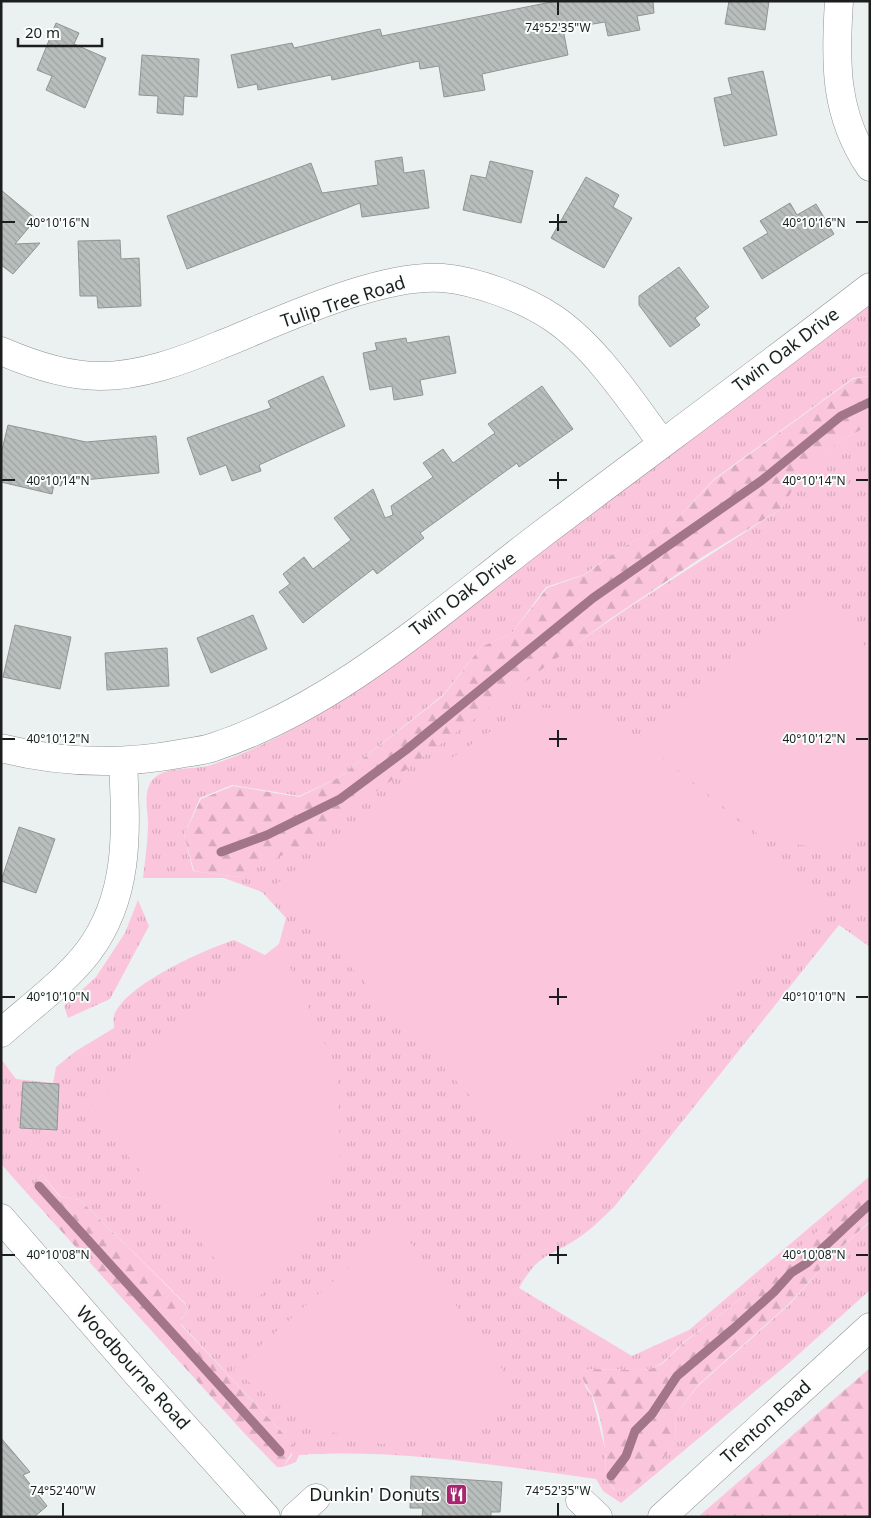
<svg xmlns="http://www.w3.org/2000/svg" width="871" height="1518" font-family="'Noto Sans',sans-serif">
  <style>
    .grass { fill: url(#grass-tufts) }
    .forest { fill: url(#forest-firs) }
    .green { fill: #fbc5dc }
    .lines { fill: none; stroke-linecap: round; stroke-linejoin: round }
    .stream { stroke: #a27589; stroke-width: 9 }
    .building { fill: url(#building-back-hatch); stroke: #909594 }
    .minor-casing { stroke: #8f9493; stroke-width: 29 }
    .major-casing { stroke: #8f9493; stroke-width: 29 }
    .minor { stroke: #fff; stroke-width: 28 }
    .major { stroke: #fff; stroke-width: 28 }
    .ticks { fill: none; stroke: #1c1e1e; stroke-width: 2 }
    .labels { text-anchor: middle; stroke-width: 4; stroke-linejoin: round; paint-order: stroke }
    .street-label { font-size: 18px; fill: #1c1e1e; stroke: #f9fefd }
    .poi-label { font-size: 18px; fill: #1c1e1e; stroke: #f9fefd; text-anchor: end }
    .ticks-label { font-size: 12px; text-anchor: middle; fill: #1c1e1e; stroke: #f9fefd; stroke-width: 4; stroke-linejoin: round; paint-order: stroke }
  </style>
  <defs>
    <pattern id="grass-tufts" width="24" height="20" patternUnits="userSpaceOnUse" patternTransform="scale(1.25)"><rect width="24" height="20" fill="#fbc5dc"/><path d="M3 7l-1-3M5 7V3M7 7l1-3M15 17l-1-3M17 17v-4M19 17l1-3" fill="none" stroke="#d7a9bc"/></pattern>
    <pattern id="forest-firs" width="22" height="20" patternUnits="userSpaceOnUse" patternTransform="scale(1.25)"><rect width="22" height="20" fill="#fbc5dc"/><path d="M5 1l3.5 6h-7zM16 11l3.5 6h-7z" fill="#d7a9bc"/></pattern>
    <pattern id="building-back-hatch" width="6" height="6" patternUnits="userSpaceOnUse" patternTransform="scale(1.25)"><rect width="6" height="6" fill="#b8bebc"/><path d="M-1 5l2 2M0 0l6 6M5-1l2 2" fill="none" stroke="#9ea3a1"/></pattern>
  </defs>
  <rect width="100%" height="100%" fill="#ebf1f0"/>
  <path class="grass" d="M870,304v72l-17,2 -139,101 -39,42 -54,27 -38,27 -37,12 -34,46 -31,14 -38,48 -105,83 -39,18 -67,-11 -32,13 -16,37 9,36 46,6 389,-269 153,-99 21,-36 36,-31 32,-17v522l-31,-22 -225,282c-11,10 -21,21 -33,29 -30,22 -41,14 -62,52l113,68 57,-26 181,-154v9l-14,14 -117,101 -54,41 -23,22 -11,6 -15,1 -46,-1 -8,3 3,14 7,10 13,53 1,30 8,11 17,-1 23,-17 21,-30 1,-28 22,-28 92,-82 43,-49 37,-33v68l-81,73 -168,140 -18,-12 -7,-12c-98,-13 -198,-31 -297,-24l-3,7 -13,5 9,-12v-12l-111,-119v-4l7,-10 -2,-6 -106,-104 -19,-3 -19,-22 -17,16 -24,-27v-105l15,20 37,4 3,-16 20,-16 38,-23c0,-3 -1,-8 0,-12 10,-31 90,-66 120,-76l31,15 14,-11 7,-26 -24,-26 -38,-14h-81c2,-18 5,-36 5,-54 0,-12 -4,-26 1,-38 8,-22 44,-15 62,-21 55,-18 104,-47 152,-79z
    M138,900l11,26 -39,73 -42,19 -4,-12 32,-29 29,-44z"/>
  <path class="forest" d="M870,376v49l-32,17 -35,31 -22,36 -77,47 -94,63 -302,223 -69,35 -45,-6 -10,-36 17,-36 32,-13 66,11 39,-19 105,-82 38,-49 31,-14 35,-45 37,-13 37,-27 54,-27 39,-41 139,-101z
    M42,1175l18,22 20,3 106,105 2,5 -7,9v6l111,118 2,6 -11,18h-6l-32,-33 -220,-243z
    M870,1185v36l-37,34 -44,49 -91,81 -22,29 -1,28 -21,30 -23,17 -16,1 -9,-11c0,-27 -2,-56 -13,-82 -4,-9 -11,-14 -11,-25l8,-3 46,1 15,-1 11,-5 24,-23 53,-41z
    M870,1368v149h-172z"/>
  <path class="green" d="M821,593l49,59v180l-32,18 -73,-10 -127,-102z
    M526,707l62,3 241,198 -297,255 -257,-278 89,-67z
    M870,867v48l-24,-19z
    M281,947l57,126 2,87 -31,79 -56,65 -165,-195z
    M397,1224l126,174 -67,38 -75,8 -71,-17 -77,-57z"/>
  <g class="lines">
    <path class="stream" d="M221,852l46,-17 73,-36 66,-49 187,-152 168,-117 80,-65 29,-14
      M39,1186l241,266
      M611,1476l15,-20 9,-25 17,-17 25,-38 56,-47 41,-37 17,-19 16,-10 63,-59"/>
  </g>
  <path class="building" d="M556,1h97l1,12 -17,3 3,14 -32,6 -3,-14 -42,7 5,26 -86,19 3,16 -41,7 -5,-31 -19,3 -1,-8 -87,19 -1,-5 -73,15 -1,-6 -19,4 -7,-33 61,-12 2,5 86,-19 2,7z
    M729,1h40l-4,29 -40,-6z
    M56,23l23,10 -5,11 32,14 -21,50 -39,-18 6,-14 -15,-6z
    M142,55l57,4 -2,38 -13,-1 -1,19 -26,-2 1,-17 -19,-1z
    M763,71l14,64 -53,11 -10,-48 18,-4 -4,-16z
    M402,157l2,16 20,-3 5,38 -67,9 -2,-14 -173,66 -20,-53 144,-53 11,30 56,-8 -3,-24z
    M490,161l43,10 -12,52 -58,-13 8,-35 15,3z
    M586,177l33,18 -6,12 19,11 -28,50 -53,-30z
    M1,190l35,29 -21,25 25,-1 -27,31 -12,-9z
    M790,203l7,12 19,-11 18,30 -72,45 -19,-31 25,-15 -8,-12z
    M120,240l1,19 18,-1 2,48 -43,2 -1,-12h-17l-2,-55z
    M679,267l30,40 -14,11 5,7 -30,22 -31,-42v-9z
    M449,336l7,37 -36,7 3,15 -29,5 -2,-14 -22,4 -7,-37 14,-3 -2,-7 31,-5 1,5z
    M323,376l22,50 -86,39 2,6 -29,10 -6,-16 -26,10 -13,-37 84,-30 -3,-7z
    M542,386l31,43 -54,38 -2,-4 -97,70 4,5 -47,36 -4,-5 -70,54 -24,-31 11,-8 -7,-10 21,-17 9,12 38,-29 -17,-22 39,-29 12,29 8,-3 -2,-9 42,-29 -10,-14 20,-14 10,14 42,-30 -7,-9z
    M8,425l78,17 70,-6 3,37 -97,9 -1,4 -7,-2 -2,10 -51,-12v-28z
    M253,615l14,34 -56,24 -14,-35z
    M15,625l56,12 -11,52 -57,-12z
    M167,648l2,38 -62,4 -2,-37z
    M19,827l36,12 -19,54 -35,-12z
    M23,1082l36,2 -2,46 -37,-2z
    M1,1438l29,34 -7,3 24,31 -13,11h-33z
    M411,1476l91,6 -2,30h-9v5h-69l1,-9h-13z"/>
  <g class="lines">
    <defs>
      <path id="minor" d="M839,1c-4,61 -5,113 31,166
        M1,351c30,13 66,25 99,25 41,0 82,-15 120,-31 61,-24 159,-72 223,-67 34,3 82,21 110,40 43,29 78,83 109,125
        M1,748c59,15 118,17 178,6 11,-2 24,-3 35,-7 122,-41 223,-133 324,-210 111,-84 222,-165 332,-250
        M1,1033c28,-25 64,-51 87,-81 43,-57 38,-123 35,-191
        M580,1500l18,17
        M295,1517l21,-19"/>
      <path id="major" d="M1,1218l138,158 127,141
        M662,1517l208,-190"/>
    </defs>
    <use href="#minor" class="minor-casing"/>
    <use href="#major" class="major-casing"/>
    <use href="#minor" class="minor"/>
    <use href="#major" class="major"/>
  </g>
  <path class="ticks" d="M558,2v13M558,214v17M2,222h13M549,222h18M856,222h12M558,472v17M2,480h13M549,480h18M856,480h12M558,730v17M2,739h13M549,739h18M856,739h12M558,988v17M2,997h13M549,997h18M856,997h12M558,1246v18M2,1255h13M549,1255h18M856,1255h12M63,1503v13M558,1503v13"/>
  <defs>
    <symbol id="restaurant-square" viewBox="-11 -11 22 22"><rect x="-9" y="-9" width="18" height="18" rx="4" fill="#a9256f" stroke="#f9fefd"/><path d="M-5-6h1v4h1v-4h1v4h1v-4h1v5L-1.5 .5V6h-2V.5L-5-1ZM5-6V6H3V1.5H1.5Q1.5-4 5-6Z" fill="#fff"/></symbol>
  </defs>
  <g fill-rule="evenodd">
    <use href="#restaurant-square" x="444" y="1482" width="25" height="25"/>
  </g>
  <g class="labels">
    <g class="street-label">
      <text transform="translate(343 302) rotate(-18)" y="6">Tulip Tree Road</text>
      <text transform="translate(786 350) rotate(-37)" y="6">Twin Oak Drive</text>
      <text transform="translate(463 594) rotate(-37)" y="6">Twin Oak Drive</text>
      <text transform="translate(133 1368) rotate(48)" y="6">Woodbourne Road</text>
      <text transform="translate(766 1422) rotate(-42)" y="6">Trenton Road</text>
    </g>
    <g class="poi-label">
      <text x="440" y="1501">Dunkin' Donuts</text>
    </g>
  </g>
  <g class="ticks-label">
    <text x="558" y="32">74°52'35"W</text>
    <text x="58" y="227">40°10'16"N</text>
    <text x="814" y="227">40°10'16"N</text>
    <text x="58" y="485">40°10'14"N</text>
    <text x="814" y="485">40°10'14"N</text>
    <text x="58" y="743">40°10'12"N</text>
    <text x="814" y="743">40°10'12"N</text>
    <text x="58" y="1001">40°10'10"N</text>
    <text x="814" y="1001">40°10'10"N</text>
    <text x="58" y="1259">40°10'08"N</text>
    <text x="814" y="1259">40°10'08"N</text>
    <text x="63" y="1495">74°52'40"W</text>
    <text x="558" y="1495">74°52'35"W</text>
  </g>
  <rect width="871" height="1518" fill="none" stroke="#1c1e1e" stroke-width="5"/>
  <path d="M18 38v8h84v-8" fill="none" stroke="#1c1e1e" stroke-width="2.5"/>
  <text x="25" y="38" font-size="15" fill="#1c1e1e" stroke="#f9fefd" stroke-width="4" paint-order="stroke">20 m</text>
</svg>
